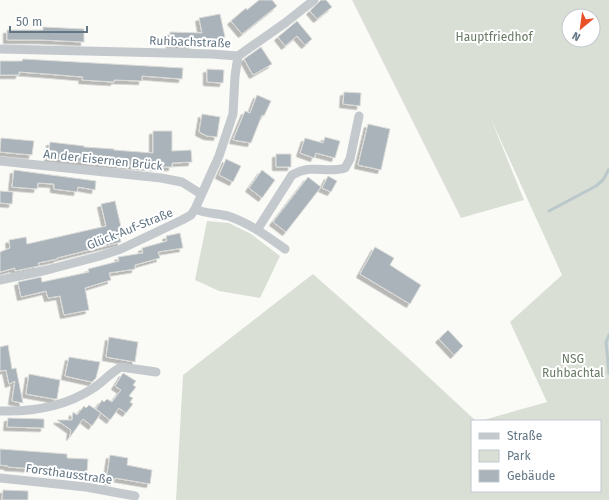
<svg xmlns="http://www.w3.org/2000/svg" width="609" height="500" font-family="'Fira Sans',sans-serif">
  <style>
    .green { fill: #dadfd6; fill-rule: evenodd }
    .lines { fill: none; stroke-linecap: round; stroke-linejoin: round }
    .stream { stroke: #bac7cb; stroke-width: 3 }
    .building { fill: #a9b3b9; stroke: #dcdcd9; filter: url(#shadow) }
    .street { stroke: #c4c9cd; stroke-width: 9 }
    .labels { text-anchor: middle; stroke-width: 4; stroke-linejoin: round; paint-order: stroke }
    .park-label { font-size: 12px; fill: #677a63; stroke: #fff }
    .street-label { font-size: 12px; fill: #637684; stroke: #fff }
  </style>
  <defs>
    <filter id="shadow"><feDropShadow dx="-3.5" dy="3.5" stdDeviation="0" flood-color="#0004"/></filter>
  </defs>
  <rect width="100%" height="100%" fill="#fafaf7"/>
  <path class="green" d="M352,0h257v500h-433l7,-125 130,-101 94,83 69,64h-4v70h128v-70h-120l67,-19 -37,-80 52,-47 -71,-156 33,81 -63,18zM569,16h24v24h-24z
    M207,221l22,2 22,11 29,22 -20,42 -41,-7 -24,-11z"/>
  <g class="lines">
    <path class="stream" d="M549,211l47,-25 7,-6 6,-11
      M609,335l-3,7 3,31"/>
  </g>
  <path class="building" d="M259,0h13l5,6 -35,28 -11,-13 15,-13 1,2z
    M321,0h5l6,7 -15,12 -7,-8z
    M220,14l5,23 -35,8h-20v-13l32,1 -3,-15z
    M297,21l15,18 -7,6 -8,-9 -12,10 -7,-9z
    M43,27l41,2v13l-42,-2h-35v-10h36z
    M261,47l11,17 -19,11 -9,-16z
    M23,59l160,9 -1,11 -40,-3v5l-28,-1v2l-32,-2 1,-3 -36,-3 -28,-2v3h-19v-14h22z
    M207,69l17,1 -1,13 -16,-1z
    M344,92l17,1 -1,13 -17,-2z
    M257,95l14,6 -7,15 -2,-1 -11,28 -18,-3 12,-29 5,2z
    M202,114l18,3 -3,20 -10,-1 -8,-4z
    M368,124l22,5 -9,41 -23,-5z
    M153,131h19v20l19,-1 1,12 -20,1v4h-19l-59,-4 -46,-5 2,-16 34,4v1l30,2v1l39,3z
    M325,137l15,4 -5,17 -19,-5 -2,5 -14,-5 5,-15 18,5z
    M1,138l33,3 -2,14 -32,-3z
    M276,154h15v13h-15z
    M226,159l15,7 -8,16 -14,-7z
    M14,170l82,11 -1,9 -17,-3 -1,5 -23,-3v-5l-16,-1 -1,6 -25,-2z
    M262,170l13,10 -13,18 -13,-10z
    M328,176l9,5 -6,11 -9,-4z
    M308,177l13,10 -35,45 -13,-10z
    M0,191l13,1 -1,12 -12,-1z
    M115,201l6,26 -3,1 3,14 -64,16v1l-19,4 1,3 -24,5v-3l-15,4v-20l10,-4 -1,-8 17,-3 1,7 79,-18 -5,-22z
    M180,233l3,15 -25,4 2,6 -25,7v4l-26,4 2,7 -26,8 4,22 -25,5 -4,-19 -12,2 -2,-7 -25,6 -3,-15 23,-5 1,5 47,-10 -1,-3 31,-8 -1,-4 25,-4 -1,-5 25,-7 -1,-5z
    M375,247l19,11 -4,7 31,20 -11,19 -50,-30z
    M448,330l15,16 -9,9 -15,-16z
    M109,337l29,5 -3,20 -29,-5z
    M8,345l4,24 4,-1 7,35 -11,-2 3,-20 -6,3 -3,-14 -6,1v-24z
    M69,357l31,5 -4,16 -4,4 -27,-6z
    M123,373l13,8 -3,4 3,2 -7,9 4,2 -3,4 3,2 -7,9 -7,-5 -9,12 -14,-11 6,-9 2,2 3,-3 5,3 9,-12 -6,-4z
    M29,374l31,6 -3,19h-3l-28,-5z
    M89,405l12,8 -9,13 -9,-7 -13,18 1,-7 -14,-10h15l1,-8 4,3 7,-9 2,2z
    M8,418l36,1v9l-37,-1z
    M0,449l67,5v4l21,1 -1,13 -13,-1v3l-19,-1v-3l-47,-3v-1l-8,-1z
    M110,455l18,3 -1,7 25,5 -2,14 -35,-6 -1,4 -8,-1z
    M3,490l25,1v9h-26z"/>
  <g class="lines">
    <path class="street" d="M0,49l211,5 27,2 47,-33 29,-23
      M0,161l161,17 21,4 19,12
      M195,209c11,5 22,4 33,7 21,7 39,20 57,33
      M257,230l35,-55c21,-12 33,-1 53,-7l5,-9 9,-43
      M0,280l47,-10 53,-14 21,-7 61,-29 9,-5 4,-6 24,-53 14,-42 2,-38 3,-20
      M0,411c32,1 64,-4 92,-22 10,-6 18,-16 29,-22l35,5
      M0,478l86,9 49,9"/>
  </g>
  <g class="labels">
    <g class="park-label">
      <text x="494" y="41">Hauptfriedhof</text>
      <text x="573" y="363">NSG<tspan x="573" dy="14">Ruhbachtal</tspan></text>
    </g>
    <g class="street-label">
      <text transform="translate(190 42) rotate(2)" y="4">Ruhbachstraße</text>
      <text transform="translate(103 160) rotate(6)" y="4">An der Eisernen Brück</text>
      <text transform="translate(130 229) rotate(-22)" y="4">Glück-Auf-Straße</text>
      <text transform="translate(69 474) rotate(8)" y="4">Forsthausstraße</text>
    </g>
  </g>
  <rect x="471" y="420" width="130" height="72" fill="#ffffff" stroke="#c1c8ce"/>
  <rect x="479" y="433" width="20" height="6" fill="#c4c9cd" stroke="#c1c8ce"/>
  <text x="507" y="440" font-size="12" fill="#637684">Straße</text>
  <rect x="479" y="450" width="20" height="12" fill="#dadfd6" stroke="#c1c8ce"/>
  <text x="507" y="460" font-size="12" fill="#637684">Park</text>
  <rect x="479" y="470" width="20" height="12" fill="#a9b3b9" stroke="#c1c8ce"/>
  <text x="507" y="480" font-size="12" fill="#637684">Gebäude</text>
  <g transform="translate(581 28) rotate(209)"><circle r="19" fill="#ffffff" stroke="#c1c8ce"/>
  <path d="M0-3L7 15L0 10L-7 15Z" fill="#ea5027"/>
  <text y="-6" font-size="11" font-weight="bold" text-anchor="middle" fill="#637684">N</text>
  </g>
  <path d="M10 26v6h77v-6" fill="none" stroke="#637684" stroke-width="2"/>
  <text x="16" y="26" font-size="12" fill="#637684" stroke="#ffffff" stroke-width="3" paint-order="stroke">50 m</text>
</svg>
